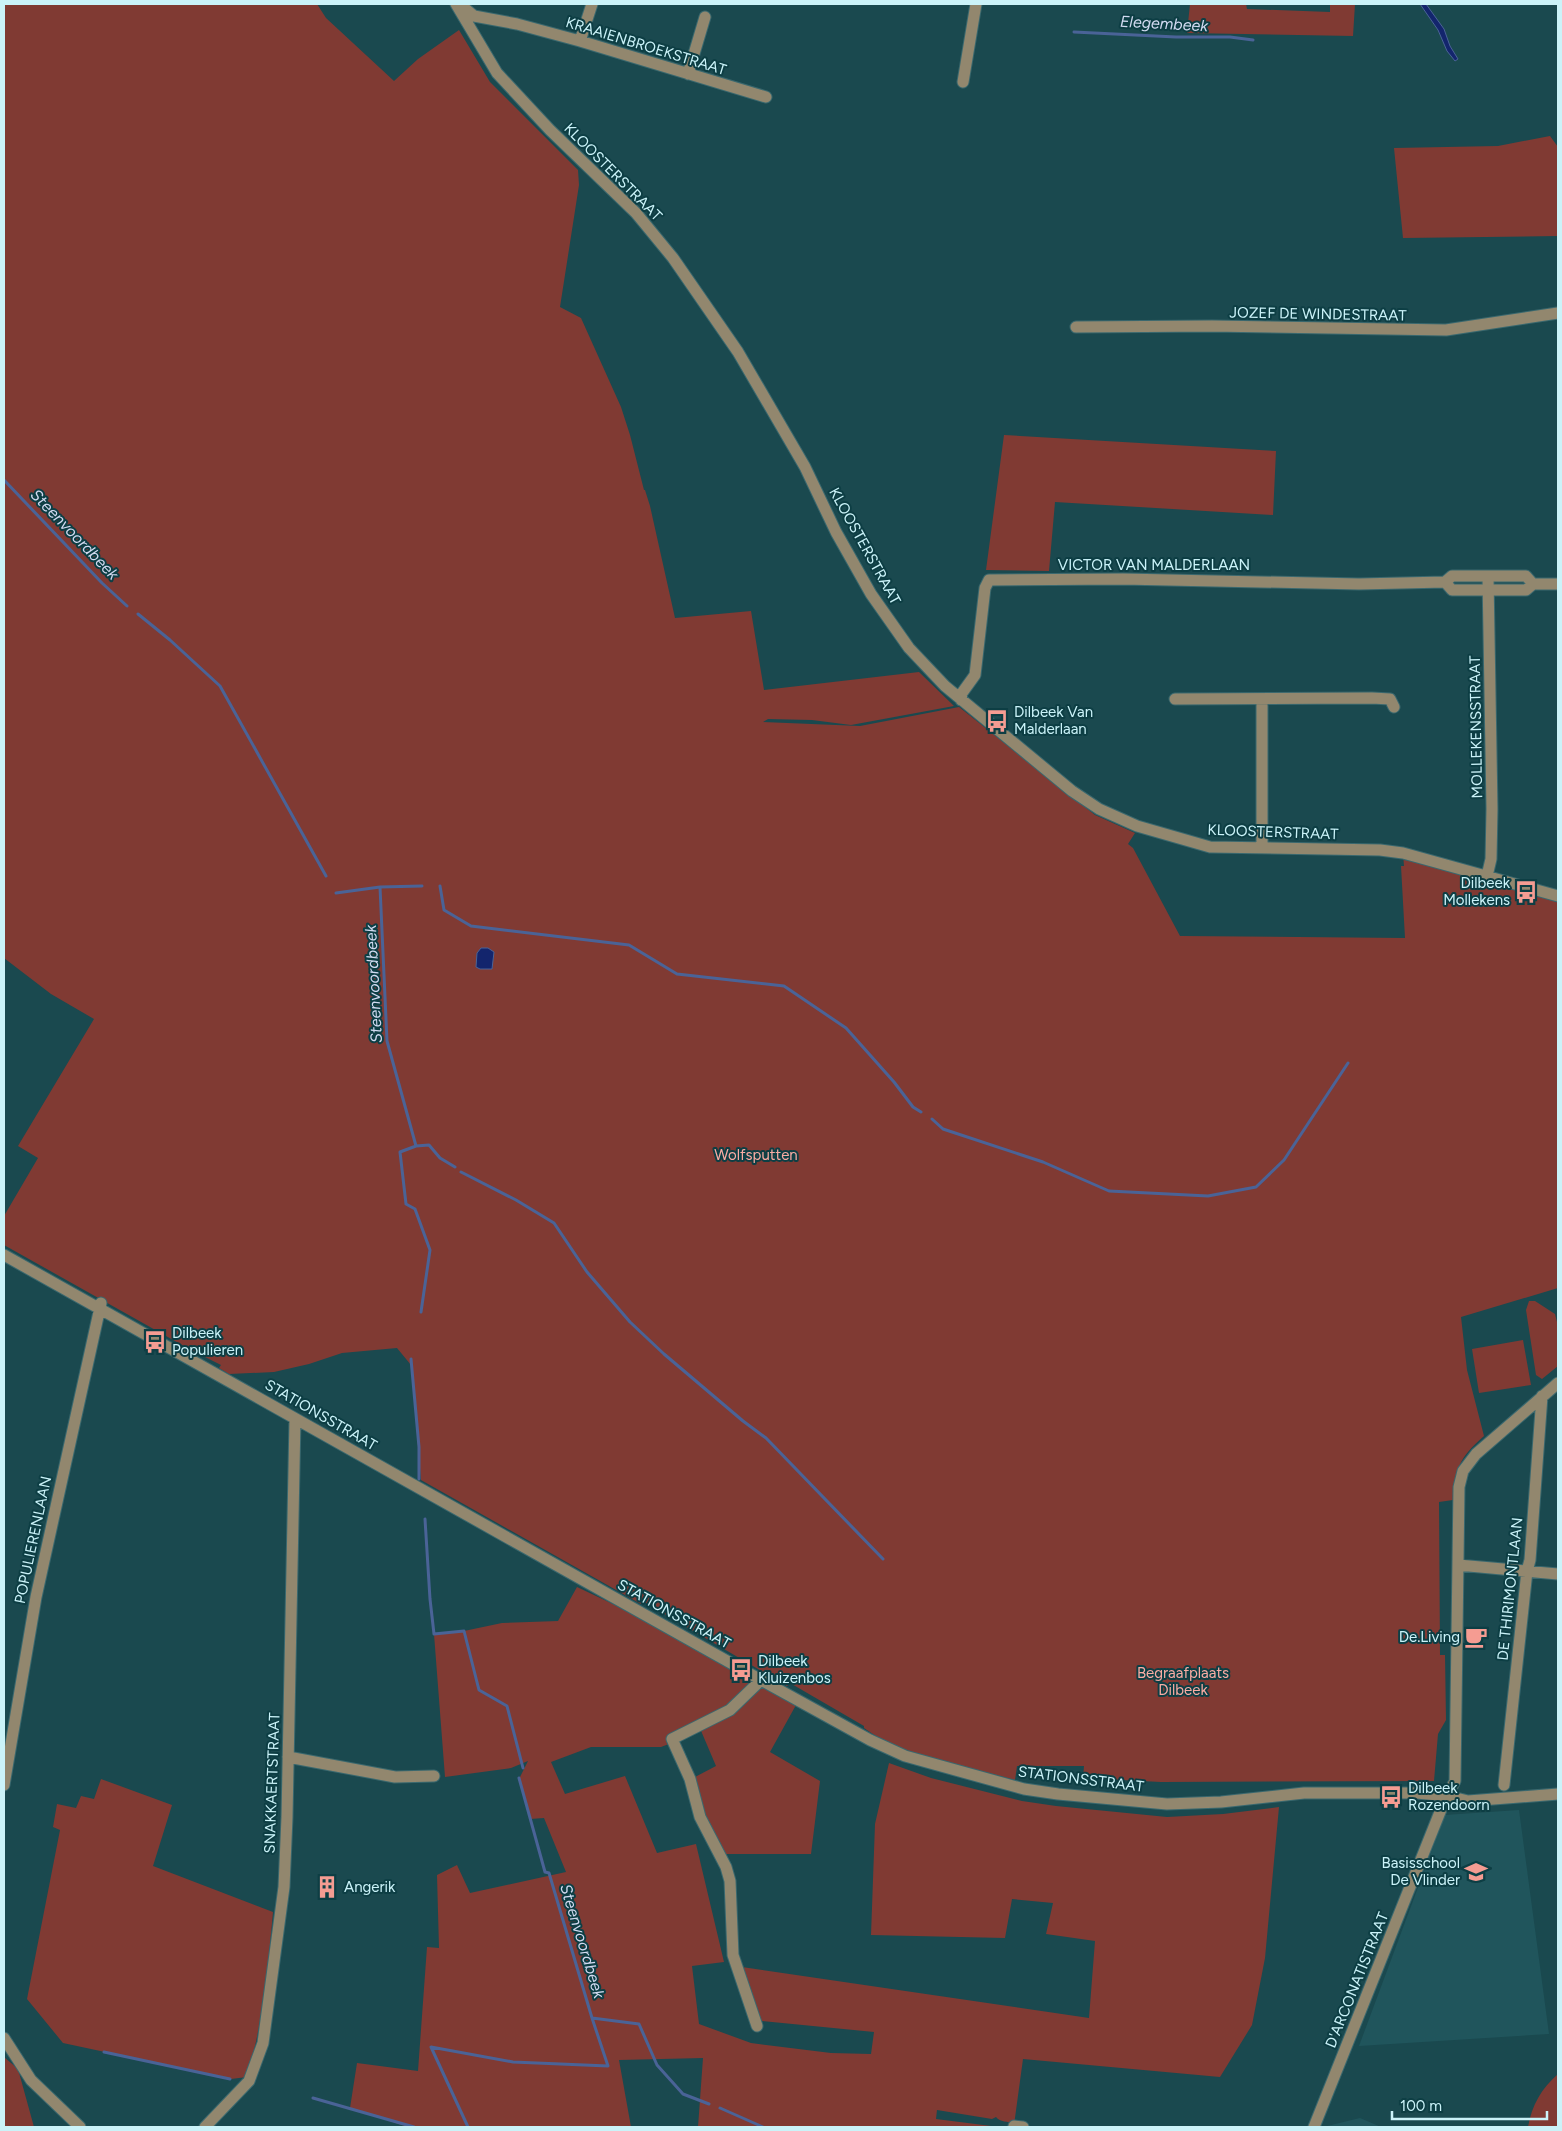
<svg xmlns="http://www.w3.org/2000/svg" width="1562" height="2131" font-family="Figtree,sans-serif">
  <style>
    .built { fill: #20555c }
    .green { fill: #803a33 }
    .water { fill: #13256d; stroke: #4a6397 }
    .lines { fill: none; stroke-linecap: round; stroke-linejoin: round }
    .stream { stroke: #4a6397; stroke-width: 3 }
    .minor-casing { stroke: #3a686e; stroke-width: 13 }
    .minor { stroke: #92876e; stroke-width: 11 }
    .labels { text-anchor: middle; stroke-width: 4; stroke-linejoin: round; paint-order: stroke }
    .street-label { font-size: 15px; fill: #cbf3f9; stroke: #0d3e44 }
    .poi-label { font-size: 15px; fill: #cbf3f9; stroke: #0d3e44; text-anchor: start }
    .park-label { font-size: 15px; fill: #faaca3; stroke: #0d3e44 }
    .water-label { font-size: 16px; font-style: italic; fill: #d1daf0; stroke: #0d3e44 }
  </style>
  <rect width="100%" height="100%" fill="#1a494f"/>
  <path class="built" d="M1519,1810l30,224 -190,12 86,-231z
    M1360,2118l21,9h-58z"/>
  <path class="green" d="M4,4h313l9,14 68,63 24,-22 41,-29 31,52 88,88 1,15 -19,122 21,11 40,89 9,28 14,55h1l5,16 25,112 76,-7 13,79 155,-18 35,34 -103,19 -39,-5 -44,-1 -5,3 97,4 99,-19 136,108 40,18 -7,11 5,4 47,88 225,2 -4,-72h3l-1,-13 155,43v392l-97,29 6,53 17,66c-25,22 -28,31 -31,64l-14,2 1,153h5l1,65 -8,14 -4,47 -273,1 -78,-4 1,-12h-67l-2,14 -77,-20 -17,-2 -32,-13 -25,-17v-2l-74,-43 -3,3 -143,-84 -3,2 -220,-124 -10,-115 -14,-17 -55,5 -33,11 -35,8 -45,2 -10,-6 2,-3 -30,-15 -187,-105v-29l34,-58 -20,-12 76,-127 -43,-25 -47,-36z
    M1190,4h56l1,5 83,3v-8h25l-2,32 -166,-3z
    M1550,136l8,11v89l-155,2 -9,-90 104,-2z
    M1004,435l272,16 -3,64 -218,-13 -6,69 -63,-1z
    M1529,1301h6l20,13 3,12v40l-16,13 -6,-4 -10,-65z
    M1523,1340l8,45 -52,8 -7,-44z
    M577,1587l38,18 181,100 -26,47 50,29 -9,73h-88l-19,-39 -9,-38 21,-11 -17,-40 -25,16 -13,5h-70l-40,15 14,32 60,-18 32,77 39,-9 28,118 -32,4 7,58 52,19 80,10 40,1 3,-22 -113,-11 -19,-54 347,51 6,-77 -49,-7 7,-31 -41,-4 -7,39 -134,-3 4,-111 14,-61 42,15 91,23 34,5 111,11 56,-3 56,-7 -14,151 -13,67 -32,52 -197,-18 -9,66c-6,-5 -14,-2 -18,-8l-4,2 -55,-9 -1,9 63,8h-301l5,-69 -84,2 12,67h-223l-58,-19 7,-45 61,8 9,-124 12,1 -2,-73 20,-10 13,28 96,-21 -22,-54 -14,1 -11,-40 9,-18 -17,7 -66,9 -11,-143 30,-3 38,-8 56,-2z
    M101,1779l71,26 -19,61 120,46c-5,56 -10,111 -26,165l-16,2 -168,-36 -36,-44 33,-169 -7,-3 4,-23 19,4 5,-12 13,3z
    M4,2057l14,12 16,58h-30z
    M1558,2074v53h-30c4,-22 13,-38 30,-53z"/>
  <path class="water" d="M1420,4h6l18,25 6,17 8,13 -3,2 -8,-10 -9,-21z
    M481,948h7l6,4 -2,17h-12l-4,-2 1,-14z"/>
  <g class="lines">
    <path class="stream" d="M1074,32l102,5h54l23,3
      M4,480l98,103 25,23
      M138,614l32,26 50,46 106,190
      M440,886l4,24 27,16 158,19 48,29 107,12 62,42 48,54 19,25 8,5
      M380,887l42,-1
      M336,893l44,-6 7,154 29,105 -16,6 6,52 9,5 15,41 -9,62
      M932,1119l11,10 100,33 66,29 99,5 48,-9 28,-27 64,-97
      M416,1146l13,-1 11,13 15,9
      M461,1172l55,28 38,23 33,49 43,50 34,32 79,67 23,17 117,121
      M411,1359l8,88v32
      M425,1519l5,80 4,35 30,-3 15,59 28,16 16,62
      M519,1778l26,94 4,1 43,145 47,6 18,41 26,29 26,10
      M104,2052l126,27
      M313,2098l101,29
      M720,2108l43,19
      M468,2127l-37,-80 82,15 95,4 -16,-48"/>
    <defs>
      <path id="minor" d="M456,4l41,69 53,57 86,83 37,45 65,94 67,115 31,65 35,62 38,54 36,38 127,105 27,18 38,17 73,21 170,3 23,3 155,43
        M462,6l12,10 43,8 63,17 186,56
        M580,41l12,-37
        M688,74l17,-57
        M963,82l13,-78
        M1076,327l136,-1 234,4 112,-17
        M1445,582l7,8h74l7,-6
        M1175,699l197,-1 18,1 4,8
        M961,700l1,-7 13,-18 10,-87 4,-8 134,-1 236,5 86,-2 7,-6h74l7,8h25
        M1262,847v-148
        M1487,876l4,-17 1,-50 -4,-232
        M4,1255l757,425 109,60 35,16 119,33 34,5 109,10 54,-2 83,-9h113l31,3 20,5 90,-7
        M1458,1565l100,9
        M288,1757l107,20 39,-1
        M4,1785l32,-188 65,-294
        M1504,1785l23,-214 3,-11 12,-164
        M757,2026l-24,-71 -3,-74 -4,-14 -26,-50 -10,-38 -18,-40 58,-29 31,-30
        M4,2038l27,42 49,47
        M1014,2126l9,1
        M205,2127l44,-46 14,-38 21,-156 3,-70 8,-398
        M1314,2127l130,-325 11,-21 4,-294 4,-16 13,-17 82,-71"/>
    </defs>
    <use href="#minor" class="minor-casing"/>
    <use href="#minor" class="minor"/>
  </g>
  <defs>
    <symbol id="bus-bare" viewBox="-9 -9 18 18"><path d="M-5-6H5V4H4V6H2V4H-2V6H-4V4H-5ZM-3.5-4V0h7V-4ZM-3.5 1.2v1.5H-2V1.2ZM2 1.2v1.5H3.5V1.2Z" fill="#f59c92" stroke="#0d3e44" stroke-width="2.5" paint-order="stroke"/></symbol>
    <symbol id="cafe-bare" viewBox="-9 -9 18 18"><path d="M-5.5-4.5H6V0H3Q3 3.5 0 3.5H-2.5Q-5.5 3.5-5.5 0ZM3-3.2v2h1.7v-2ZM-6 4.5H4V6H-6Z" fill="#f59c92" stroke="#0d3e44" stroke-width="2.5" paint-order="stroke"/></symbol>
    <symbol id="school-bare" viewBox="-9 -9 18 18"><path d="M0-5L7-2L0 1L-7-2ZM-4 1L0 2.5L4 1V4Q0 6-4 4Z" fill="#f59c92" stroke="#0d3e44" stroke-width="2.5" paint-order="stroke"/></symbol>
    <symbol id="building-bare" viewBox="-9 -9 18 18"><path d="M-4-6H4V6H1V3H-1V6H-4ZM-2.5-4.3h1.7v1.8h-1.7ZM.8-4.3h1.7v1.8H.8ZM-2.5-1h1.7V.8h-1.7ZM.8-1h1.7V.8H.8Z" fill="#f59c92" stroke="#0d3e44" stroke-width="2.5" paint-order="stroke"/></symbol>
  </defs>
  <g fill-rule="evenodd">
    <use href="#bus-bare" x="981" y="705" width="32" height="32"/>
    <use href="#bus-bare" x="1510" y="876" width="32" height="32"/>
    <use href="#bus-bare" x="139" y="1326" width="32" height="32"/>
    <use href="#cafe-bare" x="1460" y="1621" width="32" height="32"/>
    <use href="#bus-bare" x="725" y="1654" width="32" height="32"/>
    <use href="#bus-bare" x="1375" y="1781" width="32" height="32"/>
    <use href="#school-bare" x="1460" y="1856" width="32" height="32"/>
    <use href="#building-bare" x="311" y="1871" width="32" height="32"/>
  </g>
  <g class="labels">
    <g class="street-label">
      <text transform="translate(646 46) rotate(17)" y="5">KRAAIENBROEKSTRAAT</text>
      <text transform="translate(613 172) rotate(45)" y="5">KLOOSTERSTRAAT</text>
      <text transform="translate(1318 314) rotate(1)" y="5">JOZEF DE WINDESTRAAT</text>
      <text transform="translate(865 546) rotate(61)" y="5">KLOOSTERSTRAAT</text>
      <text x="1154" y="570">VICTOR VAN MALDERLAAN</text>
      <text transform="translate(1476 727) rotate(-91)" y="5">MOLLEKENSSTRAAT</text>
      <text transform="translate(1273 832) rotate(2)" y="5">KLOOSTERSTRAAT</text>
      <text transform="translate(321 1415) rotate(30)" y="5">STATIONSSTRAAT</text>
      <text transform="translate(33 1540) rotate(-78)" y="5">POPULIERENLAAN</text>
      <text transform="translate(1510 1589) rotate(-84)" y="5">DE THIRIMONTLAAN</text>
      <text transform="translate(674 1614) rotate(29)" y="5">STATIONSSTRAAT</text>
      <text transform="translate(1081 1779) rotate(7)" y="5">STATIONSSTRAAT</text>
      <text transform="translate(272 1783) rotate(-88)" y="5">SNAKKAERTSTRAAT</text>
      <text transform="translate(1357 1980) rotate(-68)" y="5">D'ARCONATISTRAAT</text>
    </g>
    <g class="poi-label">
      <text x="1014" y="717">Dilbeek Van<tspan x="1014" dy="17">Malderlaan</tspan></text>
      <text x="1510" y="888" text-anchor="end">Dilbeek<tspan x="1510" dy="17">Mollekens</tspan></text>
      <text x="172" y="1338">Dilbeek<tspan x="172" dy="17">Populieren</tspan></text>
      <text x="1460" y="1642" text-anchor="end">De.Living</text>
      <text x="758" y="1666">Dilbeek<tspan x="758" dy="17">Kluizenbos</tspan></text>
      <text x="1408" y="1793">Dilbeek<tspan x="1408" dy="17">Rozendoorn</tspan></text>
      <text x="1460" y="1868" text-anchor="end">Basisschool<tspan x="1460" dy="17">De Vlinder</tspan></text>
      <text x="344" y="1892">Angerik</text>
    </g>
    <g class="park-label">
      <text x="756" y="1160">Wolfsputten</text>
      <text x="1183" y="1678">Begraafplaats<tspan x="1183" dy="17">Dilbeek</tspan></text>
    </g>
    <g class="water-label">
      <text transform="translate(1164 23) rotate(3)" y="6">Elegembeek</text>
      <text transform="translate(75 534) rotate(46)" y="6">Steenvoordbeek</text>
      <text transform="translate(373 984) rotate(-93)" y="6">Steenvoordbeek</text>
      <text transform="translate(583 1941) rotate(73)" y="6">Steenvoordbeek</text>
    </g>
  </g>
  <rect width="1562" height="2131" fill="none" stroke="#cbf3f9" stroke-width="10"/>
  <path d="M1392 2111v8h155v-8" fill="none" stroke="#cbf3f9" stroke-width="2.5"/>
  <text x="1400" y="2111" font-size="15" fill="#cbf3f9" stroke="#0d3e44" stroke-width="4" paint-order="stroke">100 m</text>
</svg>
